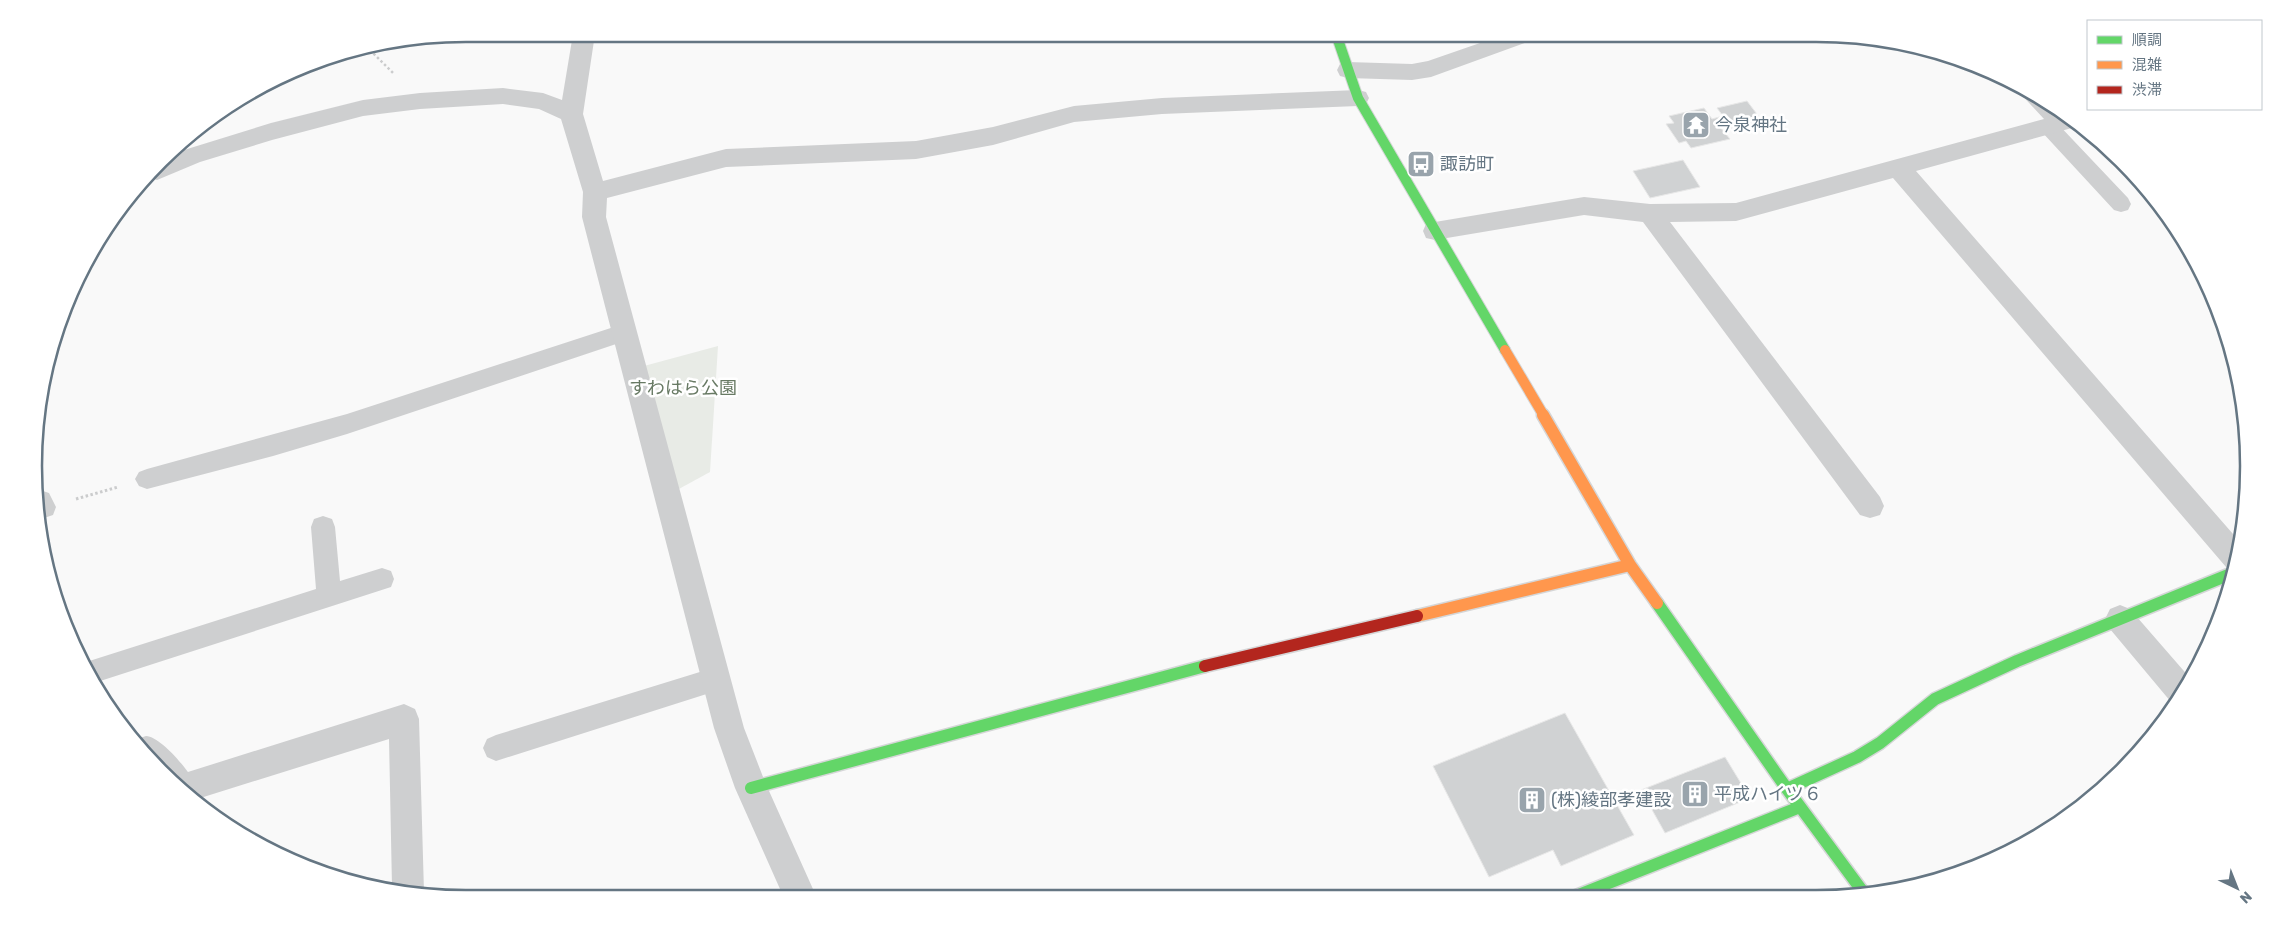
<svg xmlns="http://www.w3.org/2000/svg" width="2282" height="933" font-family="Rubik,'Noto Sans JP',sans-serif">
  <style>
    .green { fill: #e8ebe6 }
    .building { fill: #d0d2d3; stroke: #e8e8e8 }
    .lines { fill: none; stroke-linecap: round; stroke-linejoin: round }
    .fast-far1-casing { stroke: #d5d6d7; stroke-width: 12 }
    .fast-casing { stroke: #d5d6d7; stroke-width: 15 }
    .slow-far1-casing { stroke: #d5d6d7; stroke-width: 12 }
    .slow-casing { stroke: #d5d6d7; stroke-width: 15 }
    .jam-casing { stroke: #d5d6d7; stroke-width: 15 }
    .path-far1 { stroke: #cbcccd; stroke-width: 2.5; stroke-dasharray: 2.5 2.5; stroke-linecap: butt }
    .path { stroke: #cbcccd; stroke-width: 3; stroke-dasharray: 2.5 2.5; stroke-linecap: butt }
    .lane { fill: #cecfd0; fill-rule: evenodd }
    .street { fill: #cecfd0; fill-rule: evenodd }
    .fast-far1 { stroke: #63d668; stroke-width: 10 }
    .fast { stroke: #63d668; stroke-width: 12 }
    .slow-far1 { stroke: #ff974d; stroke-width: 10 }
    .slow { stroke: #ff974d; stroke-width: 12 }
    .jam { stroke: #b3261e; stroke-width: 12 }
    .labels { text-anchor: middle; stroke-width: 5; stroke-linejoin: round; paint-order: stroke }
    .poi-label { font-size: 18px; fill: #657683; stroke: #fff; text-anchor: start }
    .park-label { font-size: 18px; fill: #687a64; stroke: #fff }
    .rim { fill: none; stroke: #657683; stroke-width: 2.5 }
  </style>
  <rect width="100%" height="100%" fill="#f9f9f9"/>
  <path class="green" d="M718,346l-8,126 -33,18 -33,-124z"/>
  <path class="building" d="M1747,101l19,25 -30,7 -7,-8 -9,2 10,12 -39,9 -5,-7 -7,2 -13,-19 8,-1 -5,-7 35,-8 8,11 11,-3 -6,-8z
    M1683,160l17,27 -50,11 -17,-27z
    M1565,713l69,122 -73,31 -8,-16 -64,27 -56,-111z
    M1725,757l25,41 -85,35 -24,-43z"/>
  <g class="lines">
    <defs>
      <path id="fast-far1" d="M1336,34l22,64 147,252"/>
      <path id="fast" d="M1657,603l130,186 79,107
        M751,788l454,-122
        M1787,789l70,-32 23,-14 55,-44 82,-38 216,-88
        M1576,896l224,-89"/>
      <path id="slow-far1" d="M1505,350l39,66"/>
      <path id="slow" d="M1543,415l87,150 27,38
        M1417,616l213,-51"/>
      <path id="jam" d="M1205,666l212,-50"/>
    </defs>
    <use href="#fast-far1" class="fast-far1-casing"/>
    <use href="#fast" class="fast-casing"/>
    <use href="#slow-far1" class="slow-far1-casing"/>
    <use href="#slow" class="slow-casing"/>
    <use href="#jam" class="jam-casing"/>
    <path class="path-far1" d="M370,50l24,24"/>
    <path class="path" d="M76,499l42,-12"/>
    <path class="lane" d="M2048,119l7,2 73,77 3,6 -3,6 -7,2 -7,-2 -73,-79 -3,-5 3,-5z
      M623,324l8,3 3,6 -3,6 -284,95 -74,22 -126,33 -8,-3 -4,-7 4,-7 8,-3 200,-55z
      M40,490l9,3 7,14 -3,8 -9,3 -3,-1z
      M323,516l9,3 3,8 5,54 42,-13 9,3 3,8 -3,8 -297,96 -11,-20 233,-74 -5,-62 3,-8z
      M716,667l9,3 4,9 -4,9 -9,3 -220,70 -9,-4 -4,-9 4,-9 9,-4z
      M146,736c16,1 45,37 52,52l-4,10 -57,-59z"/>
    <path class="street" d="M573,34h22l-12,80 20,67 123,-32 190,-8 77,-14 81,-21 88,-8 196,-8 8,2 3,6 -3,6 -8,2 -196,8 -88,8 -81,23 -77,14 -190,8 -119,31 -1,19 138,511 21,54 52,116h-33l-49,-110 -21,-60 -132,-511 1,-25 -22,-73 -22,-10 -36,-5 -83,5 -57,7 -91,24 -72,22 -43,18 -6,-2 18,-22 15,-6 87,-27 92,-23 57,-7 83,-5 40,5 19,7z
      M1506,34h33l-3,5 -105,38 -19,3 -64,-2 -8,-2 -3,-6 3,-6 8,-2 64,2 16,-3z
      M2019,86l13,6 47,34 -163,45 324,371 -6,28 -8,-3 -333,-389 -157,43 -66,1 210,275 4,9 -4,9 -10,3 -10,-3 -217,-293 -59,-7 -149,25 -9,-2 -3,-7 3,-7 9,-2 149,-25 66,7 86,-1 308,-84 -27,-29z
      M2120,605l10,4 60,69 -13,26 -6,-2 -61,-73 -5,-10 5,-10z
      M404,704l11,5 4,10 5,173 -32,-5 -3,-148 -195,61 -22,-23z"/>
    <use href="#fast-far1" class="fast-far1"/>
    <use href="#fast" class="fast"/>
    <use href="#slow-far1" class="slow-far1"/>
    <use href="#slow" class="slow"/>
    <use href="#jam" class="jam"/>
  </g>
  <defs>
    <symbol id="temple-square" viewBox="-11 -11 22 22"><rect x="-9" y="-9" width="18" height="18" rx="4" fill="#99a4ac" stroke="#fff"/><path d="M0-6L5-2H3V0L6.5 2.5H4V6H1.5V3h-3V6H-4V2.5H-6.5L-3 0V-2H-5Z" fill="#fff"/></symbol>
    <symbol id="bus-square" viewBox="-11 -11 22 22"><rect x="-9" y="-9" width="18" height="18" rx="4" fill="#99a4ac" stroke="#fff"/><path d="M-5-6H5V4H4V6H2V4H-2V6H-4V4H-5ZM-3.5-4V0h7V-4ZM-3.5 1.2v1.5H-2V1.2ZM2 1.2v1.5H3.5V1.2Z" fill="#fff"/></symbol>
    <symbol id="building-square" viewBox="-11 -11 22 22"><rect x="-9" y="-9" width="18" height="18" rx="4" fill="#99a4ac" stroke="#fff"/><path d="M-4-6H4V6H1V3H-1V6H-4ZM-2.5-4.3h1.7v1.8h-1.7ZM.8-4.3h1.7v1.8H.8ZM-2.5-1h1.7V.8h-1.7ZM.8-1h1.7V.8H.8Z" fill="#fff"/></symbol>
  </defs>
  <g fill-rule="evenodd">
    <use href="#temple-square" x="1680" y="109" width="32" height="32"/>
    <use href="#bus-square" x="1405" y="148" width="32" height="32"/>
    <use href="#building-square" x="1679" y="778" width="32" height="32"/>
    <use href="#building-square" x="1516" y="784" width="32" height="32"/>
  </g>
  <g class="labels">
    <g class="poi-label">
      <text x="1715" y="131">今泉神社</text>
      <text x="1440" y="170">諏訪町</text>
      <text x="1714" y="800">平成ハイツ６</text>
      <text x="1551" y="806">(株)綾部孝建設</text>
    </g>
    <g class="park-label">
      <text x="683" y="394">すわはら公園</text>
    </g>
  </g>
  <path d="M0 0H2282V933H0ZM466 42H1816A424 424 0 0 1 2240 466V466A424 424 0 0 1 1816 890H466A424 424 0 0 1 42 466V466A424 424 0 0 1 466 42Z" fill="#fff" fill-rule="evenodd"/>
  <path class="rim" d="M466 42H1816A424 424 0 0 1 2240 466V466A424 424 0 0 1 1816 890H466A424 424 0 0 1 42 466V466A424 424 0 0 1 466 42Z"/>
  <rect x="2087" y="20" width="175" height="90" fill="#ffffff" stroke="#c1c8cd"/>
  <rect x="2097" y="36" width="25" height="8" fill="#63d668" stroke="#c1c8cd"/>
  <text x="2132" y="45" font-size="15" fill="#657683">順調</text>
  <rect x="2097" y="61" width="25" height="8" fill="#ff974d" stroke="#c1c8cd"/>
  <text x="2132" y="70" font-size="15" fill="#657683">混雑</text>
  <rect x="2097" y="86" width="25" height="8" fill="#b3261e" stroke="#c1c8cd"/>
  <text x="2132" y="95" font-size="15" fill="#657683">渋滞</text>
  <g transform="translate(2237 888) rotate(137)" stroke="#ffffff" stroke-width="4" paint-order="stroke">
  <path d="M0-4L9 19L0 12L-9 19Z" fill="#657683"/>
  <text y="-8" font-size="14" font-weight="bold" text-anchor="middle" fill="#657683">N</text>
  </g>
</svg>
